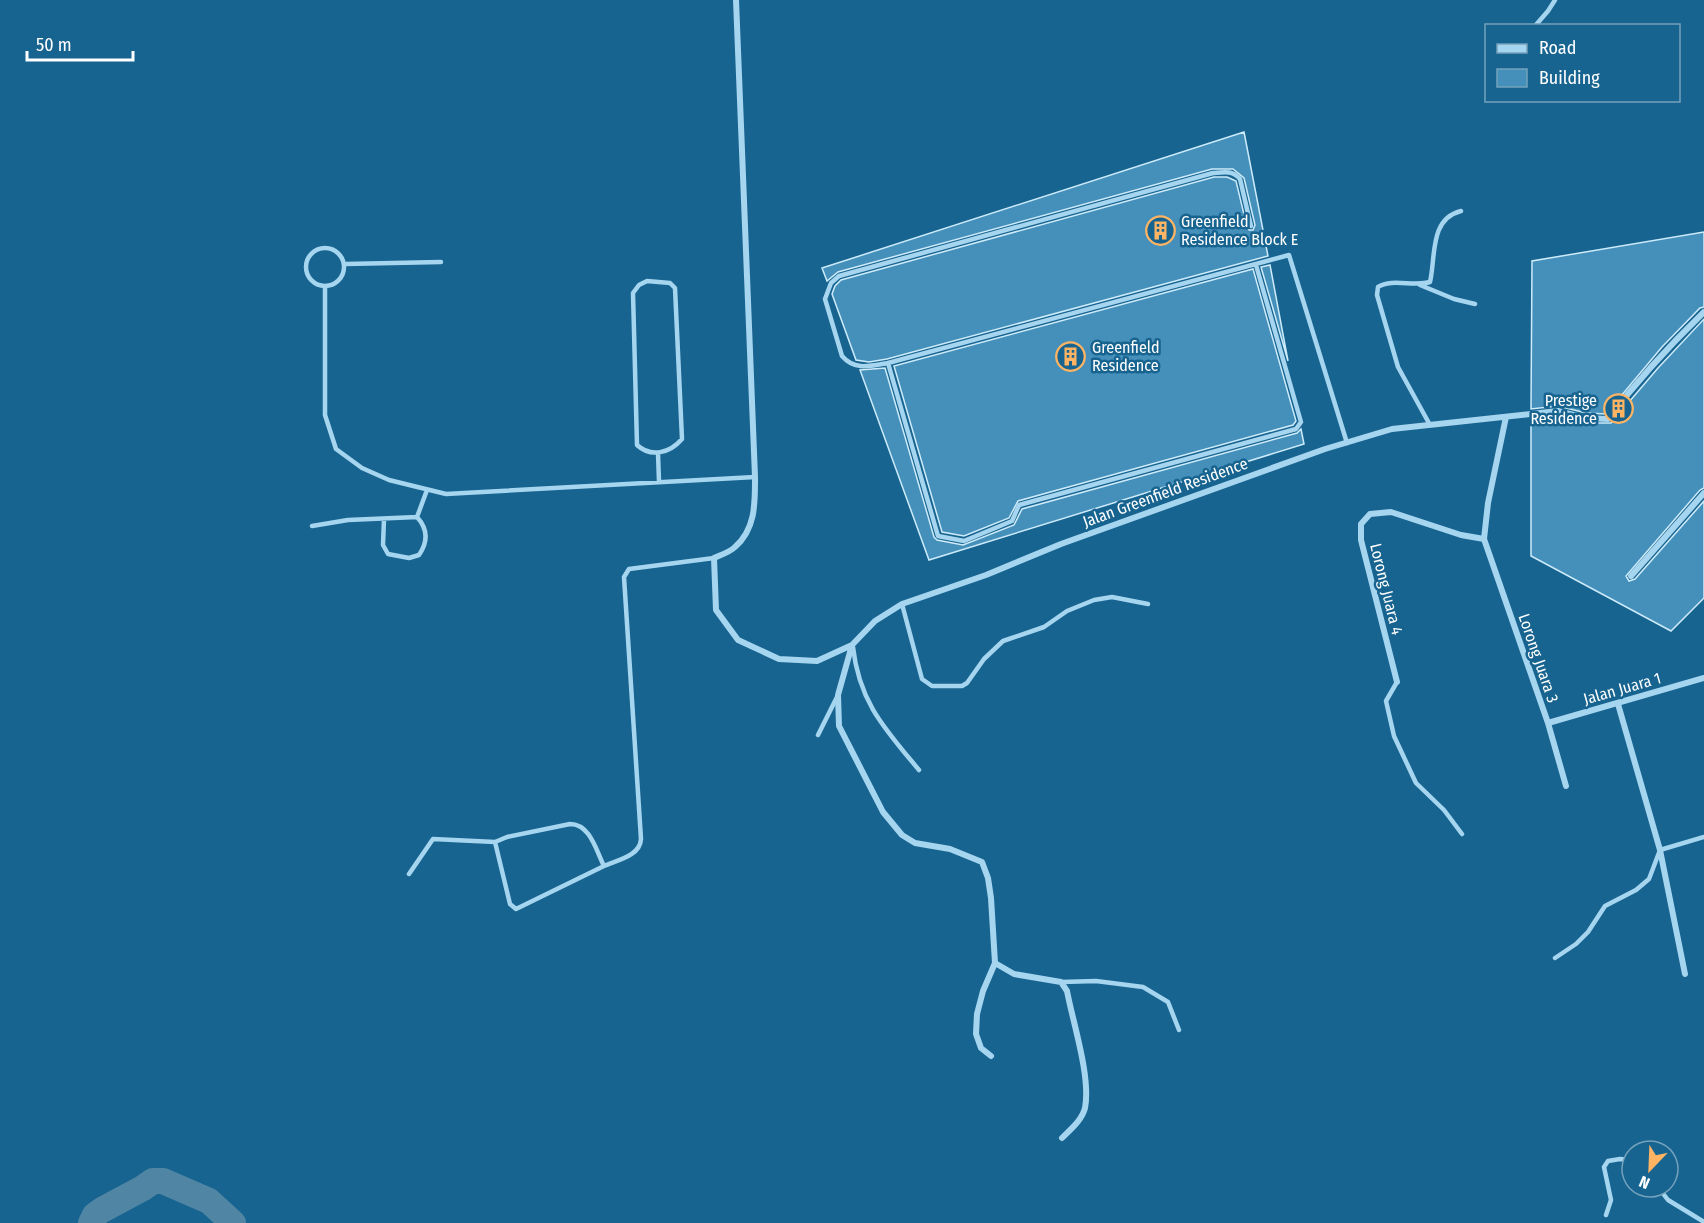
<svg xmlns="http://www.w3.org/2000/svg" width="1704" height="1223" font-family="'Fira Sans Condensed',sans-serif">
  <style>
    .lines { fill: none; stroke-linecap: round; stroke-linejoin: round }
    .river { stroke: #5086a4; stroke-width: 26 }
    .building { fill: #4590ba; stroke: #cdebfb; stroke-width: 1.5 }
    .lane { stroke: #a6d5ef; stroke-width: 4.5 }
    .street { stroke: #a6d5ef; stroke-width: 6 }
    .labels { text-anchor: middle; stroke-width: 5; stroke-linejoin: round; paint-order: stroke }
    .poi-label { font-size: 16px; fill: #fff; stroke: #186490; text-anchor: start }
    .street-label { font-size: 16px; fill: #fff; stroke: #186490 }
  </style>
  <rect width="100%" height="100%" fill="#186490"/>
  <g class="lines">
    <path class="river" d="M91,1223l4,-8 7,-5 41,-22 10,-7h10l46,20 24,22"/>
  </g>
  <path class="building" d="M1244,132l24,124 -381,103 -18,3 -13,-2 -24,-66 3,-8 6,-6 373,-103h13l9,4 11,46 2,3h4l2,-5 -11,-47 -11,-9h-21l-374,103 -11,9 -5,-13z
    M1704,232v75l-4,1 -38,39 -56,67 -20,-1 -28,-7 -27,3 1,-148z
    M1270,265l18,96 -27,-94z
    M1253,269l43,152 -3,4 -275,76 -9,17 -45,18 -22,-4 -48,-166z
    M1704,319v169l-4,2 -74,86 3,5 6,-2 69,-78v97l-33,33 -140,-75v-137l27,-3 27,7h26l47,-55z
    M885,368l49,169 3,3 26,5 51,-20 8,-16 275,-76 4,-4 3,15 -375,116 -69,-190z"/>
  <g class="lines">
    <path class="lane" d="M1535,26l13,-15 7,-11
      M306 267a19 19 0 1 1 38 0a19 19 0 1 1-38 0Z
      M345,264l96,-2
      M1256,265l45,157 -5,7 -277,76 -7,16 -48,20 -26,-5 -50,-173 401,-108 58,188
      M647,281l23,2 5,5 7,151c-12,14 -31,19 -45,6l-4,-152 6,-8z
      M1420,285l34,14 21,5
      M325,286v129l11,34 26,19 27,12 57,14 309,-17
      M888,363c-18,3 -33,8 -46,-7l-17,-57 6,-16 8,-7 374,-103c11,-1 20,-3 27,6l11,47
      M1430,425l-32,-58 -21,-72 1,-8c14,-9 36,0 52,-5 6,-25 -1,-63 31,-71
      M658,453l1,29
      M417,517l10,-27
      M312,526l36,-6 69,-3c11,12 11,25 2,38l-10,3 -21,-4 -5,-9 1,-26
      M902,604l20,75 10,7h30l5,-3 17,-24 19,-18 41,-14 23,-16 27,-11 18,-3 36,7
      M853,647c6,55 32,82 66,123
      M1397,682l-11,19 8,35 22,47 28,27 18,24
      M818,735l19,-38
      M570,824c20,0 26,26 34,42l-88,43 -6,-5 -15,-62 12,-5z
      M604,866c14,-6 36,-10 37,-27l-17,-262 5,-8 85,-11
      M409,874l24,-35 62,3
      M1555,958l21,-14 12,-12 17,-26 31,-16 13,-11 11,-29 44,-13
      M1061,982l35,-1 47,6 25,15 11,28
      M1658,1187l10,13 36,22
      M1606,1215l5,-15 -7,-33 4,-6 12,-2 12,1"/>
    <path class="street" d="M736,0l19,477c0,25 1,52 -20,70 -5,5 -14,8 -21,11l2,52 22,30 41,19 38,2 35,-16 23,-24 27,-17 84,-29 75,-31 264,-95 67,-20 166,-18 27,7 23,1c29,-38 61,-73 96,-107
      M1506,417l-18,86 -4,36 64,184 18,63
      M1631,576l73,-83
      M852,645l-14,50 1,31 44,86 19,23 13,8 35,6 32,13 6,16 3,20 4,65 -12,28 -6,23 -1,20 5,14 10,8
      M1397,682l-36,-142v-16l9,-10 21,-2 70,23 23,4
      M1618,704l42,146 25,124
      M1548,723l156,-45
      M995,963l19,11 47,8 6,9c6,32 24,86 18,117 -3,12 -14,21 -23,30"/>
  </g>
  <defs>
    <symbol id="building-ring" viewBox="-11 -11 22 22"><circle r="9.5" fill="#186490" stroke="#ffb464" stroke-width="1.5"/><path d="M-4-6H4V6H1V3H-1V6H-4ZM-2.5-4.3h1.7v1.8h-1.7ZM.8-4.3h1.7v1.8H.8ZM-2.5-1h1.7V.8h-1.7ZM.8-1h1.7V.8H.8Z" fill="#ffb464"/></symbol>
  </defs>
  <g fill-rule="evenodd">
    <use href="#building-ring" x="1144" y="214" width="33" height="33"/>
    <use href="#building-ring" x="1054" y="340" width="33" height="33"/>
    <use href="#building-ring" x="1602" y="392" width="33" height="33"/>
  </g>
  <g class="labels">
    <g class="poi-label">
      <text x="1181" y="227">Greenfield<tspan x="1181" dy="18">Residence Block E</tspan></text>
      <text x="1092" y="353">Greenfield<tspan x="1092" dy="18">Residence</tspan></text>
      <text x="1597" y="406" text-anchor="end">Prestige<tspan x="1597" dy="18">Residence</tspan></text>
    </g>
    <g class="street-label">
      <text transform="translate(1165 492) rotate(-20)" y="6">Jalan Greenfield Residence</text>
      <text transform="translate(1387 589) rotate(76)" y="6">Lorong Juara 4</text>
      <text transform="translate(1539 658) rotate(71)" y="6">Lorong Juara 3</text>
      <text transform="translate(1622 688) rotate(-16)" y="6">Jalan Juara 1</text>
    </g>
  </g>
  <rect x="1485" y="24" width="195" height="78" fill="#186490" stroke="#74a2bc" stroke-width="1.5"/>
  <rect x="1497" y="44" width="30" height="9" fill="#a6d5ef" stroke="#74a2bc" stroke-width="1.5"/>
  <text x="1539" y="54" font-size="18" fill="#ffffff">Road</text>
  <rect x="1497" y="69" width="30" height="18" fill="#4590ba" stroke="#74a2bc" stroke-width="1.5"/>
  <text x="1539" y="84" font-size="18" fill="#ffffff">Building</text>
  <g transform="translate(1650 1169) rotate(203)"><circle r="28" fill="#186490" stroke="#74a2bc" stroke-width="1.5"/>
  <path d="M0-4.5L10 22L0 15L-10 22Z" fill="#ffb464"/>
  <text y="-9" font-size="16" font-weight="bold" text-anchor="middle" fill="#ffffff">N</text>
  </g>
  <path d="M27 51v9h106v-9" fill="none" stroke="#ffffff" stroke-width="3"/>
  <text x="36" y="51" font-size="18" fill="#ffffff" stroke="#186490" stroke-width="4.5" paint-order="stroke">50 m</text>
</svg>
